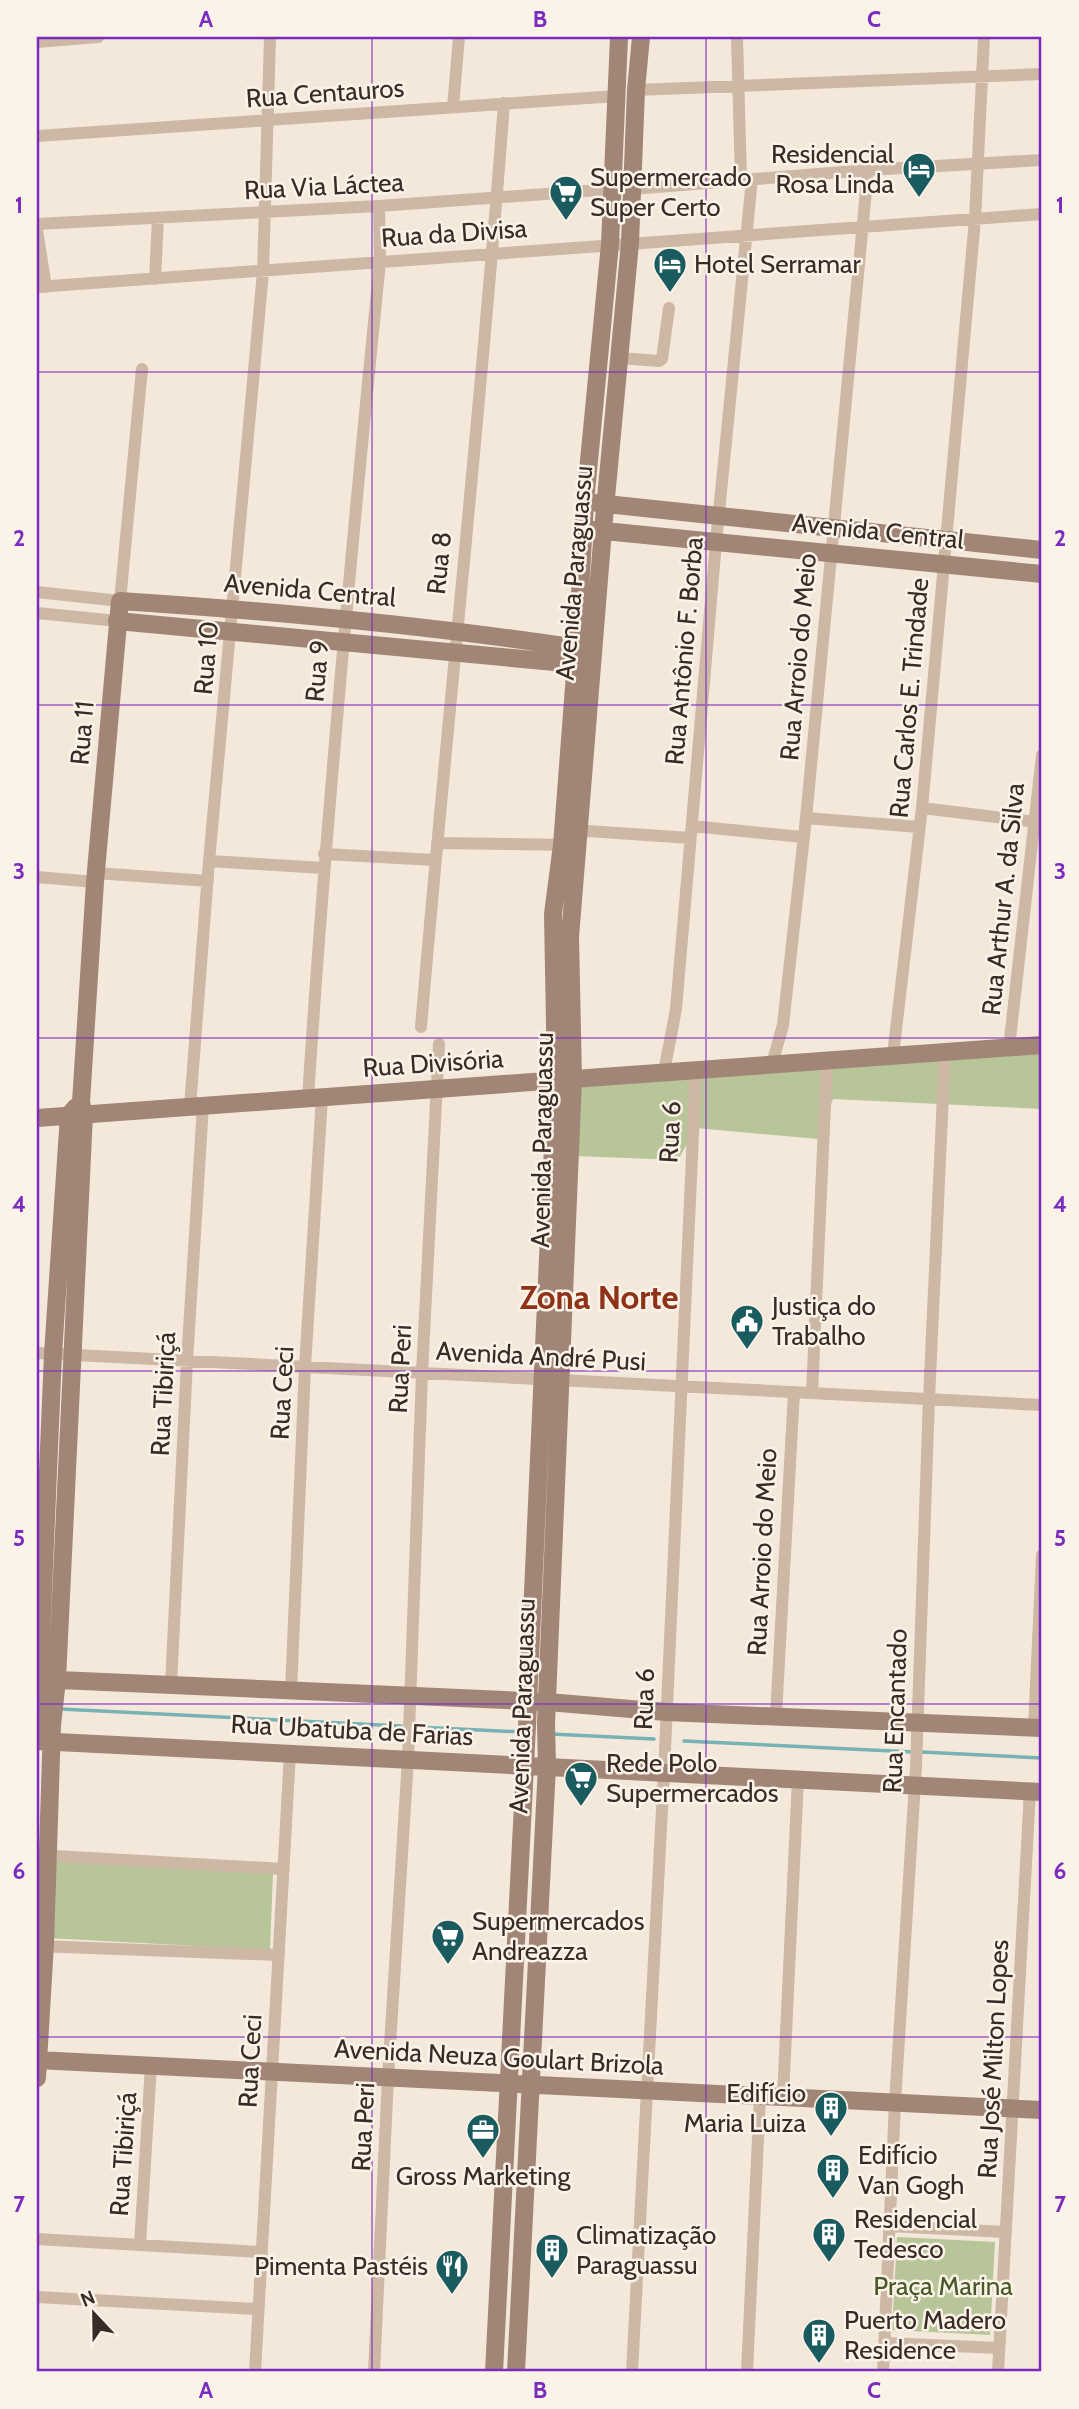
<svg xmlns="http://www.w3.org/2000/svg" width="1079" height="2409" font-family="Cabin,sans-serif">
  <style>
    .green { fill: #b7c599 }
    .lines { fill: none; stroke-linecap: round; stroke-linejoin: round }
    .stream { stroke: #77b2b4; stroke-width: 3.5 }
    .street { stroke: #cdb7a5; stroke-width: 12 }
    .secondary { stroke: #a18576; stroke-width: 18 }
    .grid { fill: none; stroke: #7b2cbf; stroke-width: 2; stroke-opacity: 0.55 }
    .labels { text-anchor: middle; stroke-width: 5; stroke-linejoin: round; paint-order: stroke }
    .street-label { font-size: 26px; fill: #392c27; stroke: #fbf2e8 }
    .poi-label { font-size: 26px; fill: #392c27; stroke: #fbf2e8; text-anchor: start }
    .park-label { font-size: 26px; fill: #485928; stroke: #fbf2e8 }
    .district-label { font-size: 33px; font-weight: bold; fill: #8f3318; stroke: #fbf2e8 }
    .neatline { fill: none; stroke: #7b2cbf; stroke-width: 2.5 }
    .grid-label { font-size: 23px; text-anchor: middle; font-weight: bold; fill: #7b2cbf }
  </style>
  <rect width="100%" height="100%" fill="#f4e8db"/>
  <path class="green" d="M1042,1051v58l-209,-10 -15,40 -122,-11 -18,32 -103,-4 1,-73z
    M52,1861l221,13 -3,76 -222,-12z
    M897,2237l98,5 -5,93 -98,-5z"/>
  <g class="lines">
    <path class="stream" d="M60,1709l341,17
      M417,1727l106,5
      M551,1734l103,5
      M684,1741l229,11
      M921,1752l121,6"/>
    <path class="street" d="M737,37l4,143
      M37,42l61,-5
      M636,90l406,-16
      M453,107l6,-70
      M37,136l580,-40
      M632,189l236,-19 174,-10
      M37,224l342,-18 235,-17
      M37,230l9,57
      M155,279l3,-61
      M37,287l1005,-73
      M620,358l39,3 3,-2 7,-51
      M37,592l83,9 22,-232
      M37,613l80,8
      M922,808l114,14
      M806,818l113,9
      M692,826l110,11
      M573,830l117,8
      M437,843l133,2
      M324,854l111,6
      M209,861l114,7
      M96,873l112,8
      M37,877l58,5
      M421,1027c26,-308 60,-615 83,-924
      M1009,1048l33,-293
      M893,1055l29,-247 53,-589 9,-182
      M772,1064l11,-39 23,-207 62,-648
      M664,1072l12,-63 40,-467 36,-363
      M308,1098c18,-280 44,-558 72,-836l-1,-56
      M190,1107l19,-246 54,-589 7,-235
      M37,1353l1005,52
      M812,1393l15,-333
      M171,1685l16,-324 16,-256
      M291,1691l14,-324 17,-270
      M776,1715l18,-323
      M1034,1728l8,-173
      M37,1855l247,14
      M38,1946l241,9
      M783,2097l15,-318
      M889,2226l117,6
      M37,2239l225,13
      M140,2245l11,-180
      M37,2297l221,12
      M885,2343l114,5
      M255,2372l35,-619
      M374,2372l14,-295 20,-318 14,-386 17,-329
      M632,2372l32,-600 32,-704
      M747,2372l13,-276
      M883,2372l12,-269 21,-336 13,-368 16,-348
      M998,2372l32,-581"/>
    <path class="secondary" d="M597,503l445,47
      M594,530l448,44
      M117,621l459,43
      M37,1118l1005,-73
      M37,1679l511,23 118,10 376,16
      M37,1732l16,-378 16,-239 7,-8
      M37,1741l1005,51
      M37,2060l1005,50
      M37,2078l8,-134 7,-219 5,-45 27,-566 -3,-12 14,-220 25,-281c153,10 305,24 457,47
      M494,2372l33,-646 29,-646 -3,-166 9,-69 15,-197 8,-146 25,-258 9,-207
      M516,2372l31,-606 -1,-42 27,-645 -3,-142 33,-407 27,-287 6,-153 5,-53"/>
  </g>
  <path class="grid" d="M372,37v2335M706,37v2335M37,372h1005M37,705h1005M37,1038h1005M37,1371h1005M37,1704h1005M37,2037h1005"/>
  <defs>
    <symbol id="hotel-pin" viewBox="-11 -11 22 30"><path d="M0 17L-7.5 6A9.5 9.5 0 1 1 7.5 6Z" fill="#195b5e" stroke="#fbf2e8"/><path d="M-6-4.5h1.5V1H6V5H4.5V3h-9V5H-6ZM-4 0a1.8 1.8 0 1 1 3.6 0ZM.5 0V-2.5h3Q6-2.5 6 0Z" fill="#fff"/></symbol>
    <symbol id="supermarket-pin" viewBox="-11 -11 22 30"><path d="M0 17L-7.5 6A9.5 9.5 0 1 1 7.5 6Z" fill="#195b5e" stroke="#fbf2e8"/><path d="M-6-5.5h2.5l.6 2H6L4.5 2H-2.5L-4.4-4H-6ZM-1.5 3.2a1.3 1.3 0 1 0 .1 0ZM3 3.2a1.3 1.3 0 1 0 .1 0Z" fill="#fff"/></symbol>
    <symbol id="civic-pin" viewBox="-11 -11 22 30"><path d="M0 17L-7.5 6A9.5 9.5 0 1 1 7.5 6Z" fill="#195b5e" stroke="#fbf2e8"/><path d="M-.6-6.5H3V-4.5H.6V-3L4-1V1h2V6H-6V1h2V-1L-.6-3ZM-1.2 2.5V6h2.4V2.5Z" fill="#fff"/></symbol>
    <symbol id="building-pin" viewBox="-11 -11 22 30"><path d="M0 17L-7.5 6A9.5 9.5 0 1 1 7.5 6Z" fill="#195b5e" stroke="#fbf2e8"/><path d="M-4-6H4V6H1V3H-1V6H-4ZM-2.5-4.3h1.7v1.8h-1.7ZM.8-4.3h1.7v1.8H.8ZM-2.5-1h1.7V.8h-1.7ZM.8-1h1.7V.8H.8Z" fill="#fff"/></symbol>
    <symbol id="office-pin" viewBox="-11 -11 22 30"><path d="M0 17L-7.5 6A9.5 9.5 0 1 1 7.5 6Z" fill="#195b5e" stroke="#fbf2e8"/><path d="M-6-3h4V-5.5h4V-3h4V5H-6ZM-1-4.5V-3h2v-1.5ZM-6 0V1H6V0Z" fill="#fff"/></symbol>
    <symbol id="restaurant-pin" viewBox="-11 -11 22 30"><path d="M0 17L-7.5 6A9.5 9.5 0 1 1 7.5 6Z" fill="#195b5e" stroke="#fbf2e8"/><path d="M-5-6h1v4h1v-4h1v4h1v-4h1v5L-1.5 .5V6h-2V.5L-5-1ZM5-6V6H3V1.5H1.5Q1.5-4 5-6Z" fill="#fff"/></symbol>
  </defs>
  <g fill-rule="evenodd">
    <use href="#hotel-pin" x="900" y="150" width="38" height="52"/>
    <use href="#supermarket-pin" x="547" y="173" width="38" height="52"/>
    <use href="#hotel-pin" x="651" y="245" width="38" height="52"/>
    <use href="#civic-pin" x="728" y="1302" width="38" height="52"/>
    <use href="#supermarket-pin" x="562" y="1759" width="38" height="52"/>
    <use href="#supermarket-pin" x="429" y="1917" width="38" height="52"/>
    <use href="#building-pin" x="812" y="2089" width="38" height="52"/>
    <use href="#office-pin" x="464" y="2111" width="38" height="52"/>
    <use href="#building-pin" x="814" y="2151" width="38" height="52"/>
    <use href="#building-pin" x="810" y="2215" width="38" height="52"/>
    <use href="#building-pin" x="533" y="2231" width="38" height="52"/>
    <use href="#restaurant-pin" x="433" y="2247" width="38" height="52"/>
    <use href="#building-pin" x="800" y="2316" width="38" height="52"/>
  </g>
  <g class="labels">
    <g class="street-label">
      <text transform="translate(325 93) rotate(-4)" y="9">Rua Centauros</text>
      <text transform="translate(324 186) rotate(-3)" y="9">Rua Via Láctea</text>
      <text transform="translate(454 233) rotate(-4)" y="9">Rua da Divisa</text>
      <text transform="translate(878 531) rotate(6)" y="9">Avenida Central</text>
      <text transform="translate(439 563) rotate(-84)" y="9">Rua 8</text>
      <text transform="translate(574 573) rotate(-85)" y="9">Avenida Paraguassu</text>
      <text transform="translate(310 590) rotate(5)" y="9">Avenida Central</text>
      <text transform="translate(684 651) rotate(-85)" y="9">Rua Antônio F. Borba</text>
      <text transform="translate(798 657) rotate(-85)" y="9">Rua Arroio do Meio</text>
      <text transform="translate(206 658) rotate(-85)" y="9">Rua 10</text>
      <text transform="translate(317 671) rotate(-85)" y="9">Rua 9</text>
      <text transform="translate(909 698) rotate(-85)" y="9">Rua Carlos E. Trindade</text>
      <text transform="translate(82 733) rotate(-85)" y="9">Rua 11</text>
      <text transform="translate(1003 899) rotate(-84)" y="9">Rua Arthur A. da Silva</text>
      <text transform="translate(433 1063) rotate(-4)" y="9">Rua Divisória</text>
      <text transform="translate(670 1132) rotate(-87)" y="9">Rua 6</text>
      <text transform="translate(542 1140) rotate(-89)" y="9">Avenida Paraguassu</text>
      <text transform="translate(541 1356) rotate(3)" y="9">Avenida André Pusi</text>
      <text transform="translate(400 1369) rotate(-87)" y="9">Rua Peri</text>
      <text transform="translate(282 1393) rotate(-87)" y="9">Rua Ceci</text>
      <text transform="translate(163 1394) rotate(-87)" y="9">Rua Tibiriçá</text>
      <text transform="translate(762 1552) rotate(-87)" y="9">Rua Arroio do Meio</text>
      <text transform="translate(644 1699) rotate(-88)" y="9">Rua 6</text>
      <text transform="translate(522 1706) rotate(-88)" y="9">Avenida Paraguassu</text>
      <text transform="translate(895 1711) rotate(-88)" y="9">Rua Encantado</text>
      <text transform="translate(352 1730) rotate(3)" y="9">Rua Ubatuba de Farias</text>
      <text transform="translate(499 2057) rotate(3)" y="9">Avenida Neuza Goulart Brizola</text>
      <text transform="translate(993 2059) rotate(-87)" y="9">Rua José Milton Lopes</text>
      <text transform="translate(250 2061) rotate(-87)" y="9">Rua Ceci</text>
      <text transform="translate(363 2127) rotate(-87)" y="9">Rua Peri</text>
      <text transform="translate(123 2154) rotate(-86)" y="9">Rua Tibiriçá</text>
    </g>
    <g class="poi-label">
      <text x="894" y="163" text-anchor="end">Residencial<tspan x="894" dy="30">Rosa Linda</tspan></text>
      <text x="590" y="186">Supermercado<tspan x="590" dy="30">Super Certo</tspan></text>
      <text x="694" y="273">Hotel Serramar</text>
      <text x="772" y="1315">Justiça do<tspan x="772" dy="30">Trabalho</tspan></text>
      <text x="606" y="1772">Rede Polo<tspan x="606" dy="30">Supermercados</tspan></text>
      <text x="472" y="1930">Supermercados<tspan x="472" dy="30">Andreazza</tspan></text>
      <text x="806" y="2102" text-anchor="end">Edifício<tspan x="806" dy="30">Maria Luiza</tspan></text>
      <text x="858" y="2164">Edifício<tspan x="858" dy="30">Van Gogh</tspan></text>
      <text x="483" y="2185" text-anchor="middle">Gross Marketing</text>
      <text x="854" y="2228">Residencial<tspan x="854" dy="30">Tedesco</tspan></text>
      <text x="576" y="2244">Climatização<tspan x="576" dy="30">Paraguassu</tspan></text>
      <text x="428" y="2275" text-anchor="end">Pimenta Pastéis</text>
      <text x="844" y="2329">Puerto Madero<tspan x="844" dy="30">Residence</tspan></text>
    </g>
    <g class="park-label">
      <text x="943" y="2295">Praça Marina</text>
    </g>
    <g class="district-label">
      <text x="599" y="1309">Zona Norte</text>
    </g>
  </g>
  <rect width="1079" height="2409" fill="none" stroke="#fbf2e8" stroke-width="77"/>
  <g transform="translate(94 2314) rotate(338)" stroke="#fbf2e8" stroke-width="5" paint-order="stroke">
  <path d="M0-5L12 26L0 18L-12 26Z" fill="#392c27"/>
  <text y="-10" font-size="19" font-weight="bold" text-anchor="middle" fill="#392c27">N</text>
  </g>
  <rect x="38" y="38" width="1002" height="2332" class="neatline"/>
  <g class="grid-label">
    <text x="206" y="27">A</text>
    <text x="540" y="27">B</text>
    <text x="874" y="27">C</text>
    <text x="19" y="213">1</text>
    <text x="1060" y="213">1</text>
    <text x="19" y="546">2</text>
    <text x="1060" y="546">2</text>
    <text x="19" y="879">3</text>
    <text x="1060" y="879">3</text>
    <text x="19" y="1212">4</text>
    <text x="1060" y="1212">4</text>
    <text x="19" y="1546">5</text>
    <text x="1060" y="1546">5</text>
    <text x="19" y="1879">6</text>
    <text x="1060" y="1879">6</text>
    <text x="19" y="2212">7</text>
    <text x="1060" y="2212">7</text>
    <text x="206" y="2398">A</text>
    <text x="540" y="2398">B</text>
    <text x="874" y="2398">C</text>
  </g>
</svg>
